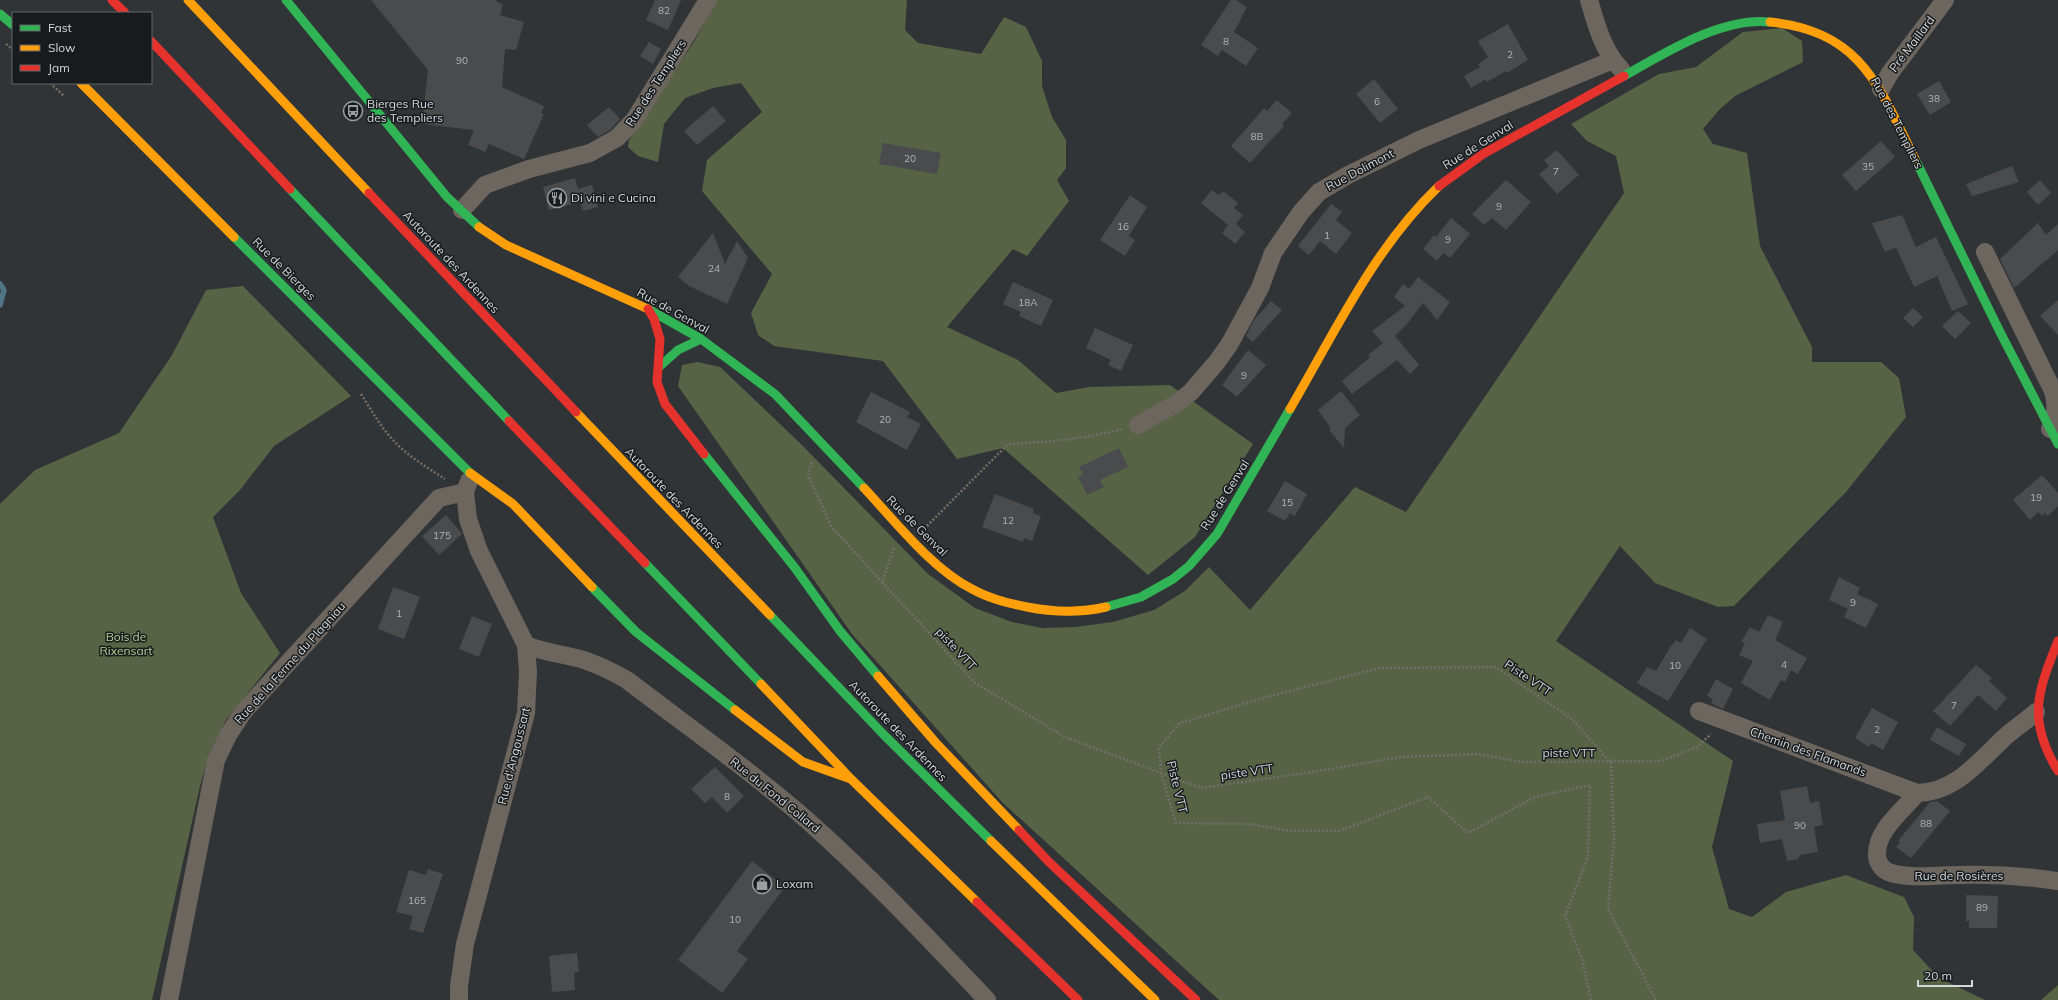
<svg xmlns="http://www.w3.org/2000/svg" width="2058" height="1000" font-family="Mulish,sans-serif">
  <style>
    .forest { fill: #586345 }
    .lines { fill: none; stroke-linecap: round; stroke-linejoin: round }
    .stream { stroke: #507587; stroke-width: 5.5 }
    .building { fill: #4a4b4d }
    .path { stroke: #726f6b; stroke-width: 2.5; stroke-dasharray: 2 2; stroke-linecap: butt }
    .street { stroke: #6d665f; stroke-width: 18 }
    .fast { stroke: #30b455; stroke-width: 9 }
    .slow { stroke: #ff9f0a; stroke-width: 9 }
    .jam { stroke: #e5322d; stroke-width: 9 }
    .labels { text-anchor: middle; stroke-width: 3; stroke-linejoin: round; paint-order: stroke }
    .number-label { font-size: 10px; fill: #b1b4b8 }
    .street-label { font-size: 12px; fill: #d3d7db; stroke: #181b1d }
    .poi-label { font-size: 12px; fill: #d3d7db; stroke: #181b1d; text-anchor: start }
    .park-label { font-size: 12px; fill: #b8cd91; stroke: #181b1d }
  </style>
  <rect width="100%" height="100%" fill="#313436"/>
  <path class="forest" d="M717,0h190l-2,30 13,13 63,11 23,-37 22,10 16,34v25l10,31 14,23v28l-9,12 12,21 -42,55 -14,-7 -66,78 71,33 38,33 33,-6 81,-2 83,59 -58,93 -47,38 -145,-127 -46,11 -74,-98 -109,-15 -16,-11 -7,-22 21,-39 -70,-83 5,-31 55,-48 -21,-29 -28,5 -28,10 -21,26 -6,38 -20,-6 -10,-9 1,-7 65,-98z
    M1782,28l20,13 1,21 -68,34 -16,14 -16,19 10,15 34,9 13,93 52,101v15h69l18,16 7,39 -60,75 -112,114 -16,1 -63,-24 -35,-37 -64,95 177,120 -21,86 17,62 23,8 34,-25 60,-17 58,22 10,20 -1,33 26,28 46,22h-766l-216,-197 -151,-169 -174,-248 4,-21 15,-3 23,5 81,77 127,130 47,34 37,14 30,6 33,-1 38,-5 41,-12 31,-19 24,-24 41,43 105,-123 51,25 218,-319 -8,-37 -29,-15 -16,-17 88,-50 37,-7 47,-35z
    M243,286l108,110 -77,50 -34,44 -27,27 28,76 39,60 -54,67 -16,31 -10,35 -48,214h-152v-496l35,-34 84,-37 53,-78 34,-65z
    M2058,985v15h-17z"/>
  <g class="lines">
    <path class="stream" d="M0,284l4,6 -4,15"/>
  </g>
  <path class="building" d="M371,0h123l9,5 -3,10 24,7 -8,28 -11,-1 -3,38 42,19 -3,7 3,1 -20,45 -35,-15 -4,8 -17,-7 6,-15 -52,-6 6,-54z
    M655,0h26l-13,30 -22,-10z
    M1231,0h5l11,7 -13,25 24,16 -12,18 -24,-16 -4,6 -17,-11z
    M1508,24l20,36 -21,13 -1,-2 -19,11 -1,-3 -15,9 -7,-12 16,-9 -2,-3 10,-7 -10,-16z
    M649,42l12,7 -8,15 -13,-8z
    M1374,79l24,30 -18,14 -24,-29z
    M1939,81l12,21 -21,13 -13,-21z
    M1277,100l15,13 -10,11 2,2 -34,37 -19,-17 33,-38 3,3z
    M713,106l13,15 -29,24 -13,-14z
    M609,107l11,12 -10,11 -12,7 -11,-12z
    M1881,141l14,16 -39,34 -14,-16z
    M883,143l58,10 -4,21 -58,-10z
    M1557,150l22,25 -22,19 -18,-20 10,-8 -5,-6z
    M2012,166l7,16 -47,14 -6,-12z
    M575,178l3,11 14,-4 6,22 -15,4 -3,-9 -31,8 -6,-23z
    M1506,180l25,22 -25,28 -14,-12 -8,7 -12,-11z
    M2040,180l11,13 -13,12 -11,-13z
    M1212,190l7,5 4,-4 15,12 -4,5 9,7 -7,9 9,8 -10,12 -13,-11 6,-8 -27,-22z
    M1130,195l17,12 -18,29 6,4 -10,16 -25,-16z
    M1331,204l11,8 -6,8 16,13 -16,21 -16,-13 -11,14 -11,-9z
    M1902,215l14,32 20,-10 32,67 -16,7 -15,-35 -23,11 -18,-40 -11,5 -13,-29z
    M1451,218l19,16 -20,24 -6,-5 -7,8 -14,-12 11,-14 2,2z
    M2038,223l8,12 12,-11v26l-44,38 -14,-29z
    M713,233l12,31 12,-23 11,17 -21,46 -38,-18 -11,-9z
    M1418,277l32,25 -13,18 -14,-17 -16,21 -12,12 24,29 -9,9 -13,-14 -45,34 -10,-13 28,-24 -2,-2 15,-12 -11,-12 33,-25 -11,-9 9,-13 6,5z
    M1013,282l40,18 -12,26 -22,-10 2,-4 -18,-8z
    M2058,300v35l-18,-19z
    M1271,301l11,9 -29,32 -7,-6 8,-16z
    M1913,308l10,9 -10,10 -10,-9z
    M1958,311l13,12 -16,16 -13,-13z
    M1095,328l38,17 -12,26 -13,-6 3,-5 -25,-12z
    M1248,350l18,15 -29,32 -15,-12z
    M1341,391l19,24 -15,13 -1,20 -14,-17v-4l-12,-17z
    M871,392l39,20 -3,5 14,7 -14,26 -51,-28z
    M1119,448l9,19 -28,13 4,7 -17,8 -9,-18 5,-3 -4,-7z
    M2042,475l16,18v13l-10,10 -3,-3 -3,3 -4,-4 -8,8 -17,-20z
    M1285,481l22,13 -12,22 -5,-3 -5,8 -18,-10z
    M995,494l39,15 -1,4 8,3 -9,25 -8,-3 -1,4 -41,-15z
    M446,515l16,19 -23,21 -17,-19z
    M1839,577l21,11 -3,6 21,10 -12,24 -22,-11 4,-8 -19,-9z
    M393,587l27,10 -16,42 -26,-10z
    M1768,615l15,7 -8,18 32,18 -9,16 -7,-4 -6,12 -4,-2 -11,20 -29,-17 12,-22 -14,-6 6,-12 -4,-1 9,-15 9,5z
    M472,616l20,8 -13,33 -20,-8z
    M1690,628l17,11 -39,62 -31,-18 10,-16 9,4 15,-25 5,-6 5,3z
    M1976,665l16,13 -3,3 18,17 -11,13 -18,-16 -28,31 -17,-15z
    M1716,679l17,10 -10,20 -12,-6 2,-4 -6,-3z
    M1872,708l26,14 -15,28 -12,-7 -2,4 -14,-9z
    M1937,727l29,17 -7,12 -29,-16z
    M715,767l29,29 -17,17 -15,-16 -7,6 -14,-14z
    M1807,786l3,17 9,-2 4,24 -9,2 4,25 -18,3 -2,4 -11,2 -5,-22 -22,4 -3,-19 28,-4 -5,-29z
    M1937,801l13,10 -39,47 -15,-11 4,-5 -2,-1 32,-39z
    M752,861l33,26 -48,64 11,8 -26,34 -44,-33z
    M428,869l15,5 -20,59 -14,-4 4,-13 -17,-4 13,-42 17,5z
    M1966,895l32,1 -1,32h-28v-7h-3z
    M577,953l2,19 -5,1 1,17 -23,2 -3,-36z"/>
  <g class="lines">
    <path class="path" d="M6,44l7,6
      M50,83l14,13
      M361,394c11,17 20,34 34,48 14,15 33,26 50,37
      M812,462l-4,12 23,52 51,56
      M927,526l81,-82c39,-2 77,-5 114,-15
      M894,548l-12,34 93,101 90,54 136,51 111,-16 88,-15 77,-3 45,8 139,-1 36,-14 14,-13
      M1591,1000l-9,-41 -17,-43 23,-59 2,-72 -55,12 -67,36 -40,-36 -89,34h-48l-41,-7 -74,-1 -15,-50 -2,-26 21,-24 90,-27 110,-28 115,-1 77,52 39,44 3,76 -6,70 48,91"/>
    <path class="street" d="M1589,0c7,24 14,51 32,69
      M1881,89l9,-16 55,-73
      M462,210l23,-25 44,-16 61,-16 27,-15 18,-19 73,-119
      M1985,252l68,139c4,15 3,23 -3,38
      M1138,425l39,-22 14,-11 25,-29 13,-18 31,-57 13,-35 28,-41 18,-20 29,-17 71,-35 194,-80
      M526,645c19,8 39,9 58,15 15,5 29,12 43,20 60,46 124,91 181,141 63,56 121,118 179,179
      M1699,711l218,82
      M2036,712c-10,9 -21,16 -31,25 -26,24 -50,56 -88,56 -14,18 -41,37 -40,62 0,9 7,16 14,18 22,6 44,2 67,2 33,-1 67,1 100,6
      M169,1000l47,-240 12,-25 16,-24 195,-213 26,-6
      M459,1000v-14l6,-42 61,-231 2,-41 -2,-27 -47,-94 -11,-32 -3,-27 4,-11"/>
    <path class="fast" d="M286,0l161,197 32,30
      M0,14l13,11
      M1624,76c41,-23 97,-59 146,-54
      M1915,159l85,173 58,112
      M290,189l219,232
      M234,237l236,236
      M648,309l53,30 74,55 89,94
      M659,367l19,-17 23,-11
      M704,454l91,114 45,63 38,45
      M645,563l116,121
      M592,587l44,45 99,78
      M1106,607l35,-10 32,-18 16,-13 28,-32 73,-125
      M770,615l114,120 107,106"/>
    <path class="slow" d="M188,0l181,193
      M1770,22c91,9 109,64 145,137
      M81,83l153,154
      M479,227l27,18 142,64
      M1290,409c45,-77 84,-161 149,-223
      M576,412l194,203
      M470,473l43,31 79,83
      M864,488c31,33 67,80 108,101 18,10 36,14 55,18 25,5 53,6 79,0
      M878,676l58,67 83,87
      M761,684l90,95 126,123
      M735,710l68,52 45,16
      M991,841l164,159"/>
    <path class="jam" d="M112,0l13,13
      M151,41l139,148
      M1439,186l44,-32 141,-78
      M369,193l207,219
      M648,309l6,10 6,20 -3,43 8,22 39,50
      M509,421l136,142
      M2058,641c-21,52 -31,79 0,130
      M1019,830l30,32 147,138
      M977,902l101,98"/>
  </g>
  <defs>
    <symbol id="bus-ring" viewBox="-11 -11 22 22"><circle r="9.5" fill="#181b1d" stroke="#9a9ea1" stroke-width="1.5"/><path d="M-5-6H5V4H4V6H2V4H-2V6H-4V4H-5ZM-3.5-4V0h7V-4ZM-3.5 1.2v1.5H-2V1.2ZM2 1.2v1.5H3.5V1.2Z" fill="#9a9ea1"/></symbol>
    <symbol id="restaurant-ring" viewBox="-11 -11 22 22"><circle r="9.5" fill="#181b1d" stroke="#9a9ea1" stroke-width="1.5"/><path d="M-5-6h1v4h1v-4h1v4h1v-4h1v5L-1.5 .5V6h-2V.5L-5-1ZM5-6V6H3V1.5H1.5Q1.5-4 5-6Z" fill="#9a9ea1"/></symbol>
    <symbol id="shop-ring" viewBox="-11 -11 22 22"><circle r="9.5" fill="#181b1d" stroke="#9a9ea1" stroke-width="1.5"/><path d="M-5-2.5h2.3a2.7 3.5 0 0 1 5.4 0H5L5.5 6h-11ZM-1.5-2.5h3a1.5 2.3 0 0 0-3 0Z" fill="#9a9ea1"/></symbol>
  </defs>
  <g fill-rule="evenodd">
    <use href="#bus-ring" x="342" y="100" width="22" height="22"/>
    <use href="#restaurant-ring" x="546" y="187" width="22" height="22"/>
    <use href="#shop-ring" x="751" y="873" width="22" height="22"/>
  </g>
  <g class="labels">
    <g class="number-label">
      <text x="664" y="14">82</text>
      <text x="1226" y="45">8</text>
      <text x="1510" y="58">2</text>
      <text x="462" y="64">90</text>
      <text x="1934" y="102">38</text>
      <text x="1377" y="105">6</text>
      <text x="1257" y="140">8B</text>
      <text x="910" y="162">20</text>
      <text x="1868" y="170">35</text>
      <text x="1556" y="175">7</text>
      <text x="1499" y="210">9</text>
      <text x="1123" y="230">16</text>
      <text x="1327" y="239">1</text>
      <text x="1448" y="243">9</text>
      <text x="714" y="272">24</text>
      <text x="1028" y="306">18A</text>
      <text x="1244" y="379">9</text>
      <text x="885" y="423">20</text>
      <text x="2036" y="501">19</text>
      <text x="1287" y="506">15</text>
      <text x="1008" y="524">12</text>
      <text x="442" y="539">175</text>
      <text x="1853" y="606">9</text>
      <text x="399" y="617">1</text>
      <text x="1784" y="668">4</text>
      <text x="1675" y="669">10</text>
      <text x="1954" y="709">7</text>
      <text x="1877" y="733">2</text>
      <text x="727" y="800">8</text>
      <text x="1926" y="827">88</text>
      <text x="1800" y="829">90</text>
      <text x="417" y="904">165</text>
      <text x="1982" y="911">89</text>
      <text x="735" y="923">10</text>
    </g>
    <g class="street-label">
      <text transform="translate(1912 44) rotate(-53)" y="4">Pré Maillard</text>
      <text transform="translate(656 83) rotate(-57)" y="4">Rue des Templiers</text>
      <text transform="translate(1897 123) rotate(63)" y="4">Rue des Templiers</text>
      <text transform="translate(1478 145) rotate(-32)" y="4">Rue de Genval</text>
      <text transform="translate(1360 170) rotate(-28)" y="4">Rue Dolimont</text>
      <text transform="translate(451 262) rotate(47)" y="4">Autoroute des Ardennes</text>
      <text transform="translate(284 269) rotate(45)" y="4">Rue de Bierges</text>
      <text transform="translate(673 311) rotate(29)" y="4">Rue de Genval</text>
      <text transform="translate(1225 495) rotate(-58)" y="4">Rue de Genval</text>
      <text transform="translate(674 498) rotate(46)" y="4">Autoroute des Ardennes</text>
      <text transform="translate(917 526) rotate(45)" y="4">Rue de Genval</text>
      <text transform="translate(956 649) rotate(47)" y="4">piste VTT</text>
      <text transform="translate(290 663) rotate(-48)" y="4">Rue de la Ferme du Plagniau</text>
      <text transform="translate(1528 678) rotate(34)" y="4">Piste VTT</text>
      <text transform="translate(898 731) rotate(46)" y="4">Autoroute des Ardennes</text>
      <text transform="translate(1808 752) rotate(20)" y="4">Chemin des Flamands</text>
      <text x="1569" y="757">piste VTT</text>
      <text transform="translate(514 756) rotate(-76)" y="4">Rue d'Angoussart</text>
      <text transform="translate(1247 772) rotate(-8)" y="4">piste VTT</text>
      <text transform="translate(1177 787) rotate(76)" y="4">Piste VTT</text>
      <text transform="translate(775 795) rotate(39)" y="4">Rue du Fond Collard</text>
      <text x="1959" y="880">Rue de Rosières</text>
    </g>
    <g class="poi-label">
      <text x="367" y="108">Bierges Rue<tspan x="367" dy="14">des Templiers</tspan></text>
      <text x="571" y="202">Di vini e Cucina</text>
      <text x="776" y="888">Loxam</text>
    </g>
    <g class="park-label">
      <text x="126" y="641">Bois de<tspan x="126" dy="14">Rixensart</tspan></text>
    </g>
  </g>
  <rect x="12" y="12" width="140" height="72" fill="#181b1d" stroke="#636669"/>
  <rect x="20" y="25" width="20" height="6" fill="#30b455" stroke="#636669"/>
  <text x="48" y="32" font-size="12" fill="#d3d7db">Fast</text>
  <rect x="20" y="45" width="20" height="6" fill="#ff9f0a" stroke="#636669"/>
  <text x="48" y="52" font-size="12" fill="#d3d7db">Slow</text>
  <rect x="20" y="65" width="20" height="6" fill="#e5322d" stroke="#636669"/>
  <text x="48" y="72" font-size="12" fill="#d3d7db">Jam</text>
  <path d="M1918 980v6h54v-6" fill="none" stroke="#d3d7db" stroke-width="2"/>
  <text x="1924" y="980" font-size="12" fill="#d3d7db" stroke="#181b1d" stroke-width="3" paint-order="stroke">20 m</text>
</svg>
